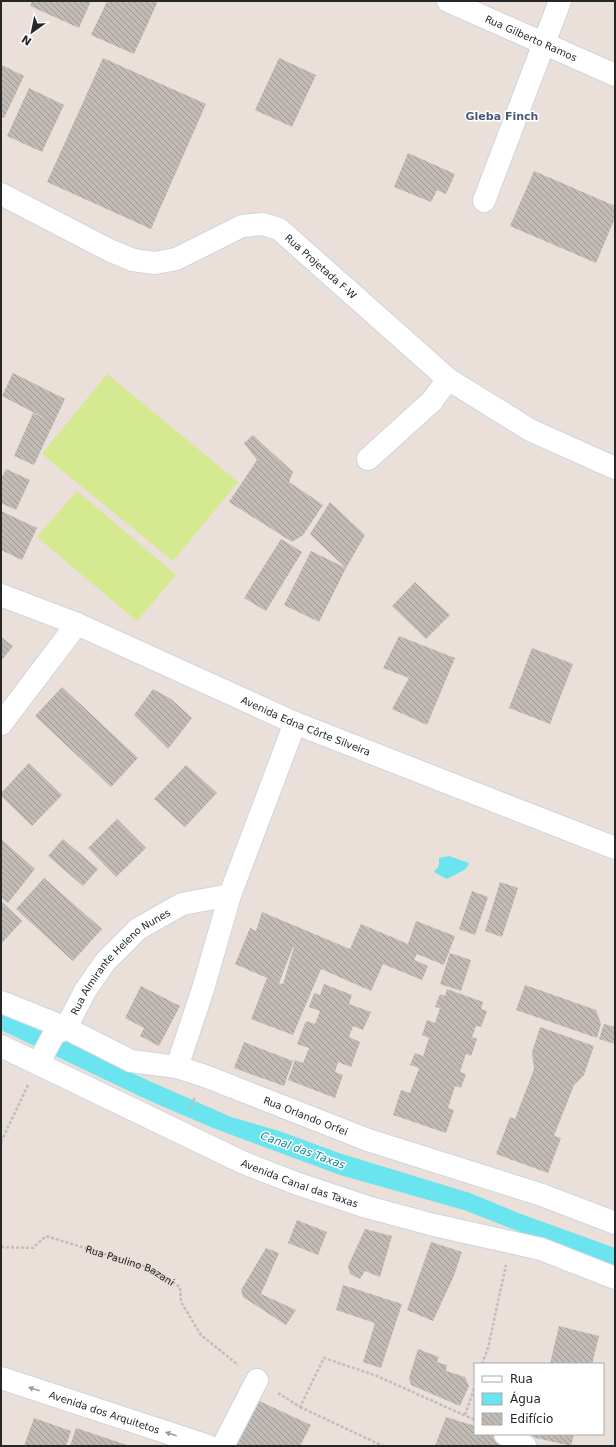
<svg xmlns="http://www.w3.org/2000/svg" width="616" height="1447" font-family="'DejaVu Sans',sans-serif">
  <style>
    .pitch { fill: #d4e990 }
    .water { fill: #6ae4ee }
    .building { fill: url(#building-back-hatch); fill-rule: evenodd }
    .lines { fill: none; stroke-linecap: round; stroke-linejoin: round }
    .minor-casing { stroke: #ced5e1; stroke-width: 24 }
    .path { stroke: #bebebe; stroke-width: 2.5; stroke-dasharray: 3 2; stroke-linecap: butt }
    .minor { stroke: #fff; stroke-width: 22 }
    .oneway { fill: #9e9e9e }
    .labels { text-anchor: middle; stroke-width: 3; stroke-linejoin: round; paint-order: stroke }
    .street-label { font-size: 10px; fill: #272727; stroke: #fff }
    .neighbourhood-label { font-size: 11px; font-weight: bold; fill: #485a78; stroke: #fff }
    .water-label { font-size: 11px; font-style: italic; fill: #0d8196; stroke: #fff }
  </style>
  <defs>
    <pattern id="building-back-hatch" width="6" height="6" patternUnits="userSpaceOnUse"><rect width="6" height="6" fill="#c2bbb5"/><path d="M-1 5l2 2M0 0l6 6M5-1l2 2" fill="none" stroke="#9e9893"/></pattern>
  </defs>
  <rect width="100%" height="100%" fill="#eadfd9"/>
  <path class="pitch" d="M107,374l131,108 -65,79 -131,-107z
    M77,491l99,84 -39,46 -100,-84z"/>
  <path class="water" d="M449,856l20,7 -3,6 -19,10 -13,-7 5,-6v-8z
    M1,1011l146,69 84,37 48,14 63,23 128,39 51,21 94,34v21l-151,-59 -124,-35 -127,-47 -63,-27 -149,-71z"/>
  <path class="building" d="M32,1h59l-12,27 -49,-22z
    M107,1h51l-24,53 -43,-19z
    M103,58l103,46 -55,125 -104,-47z
    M279,58l37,17 -24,52 -37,-17z
    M2,65l22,11 -20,42 -3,-2z
    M29,88l35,17 -22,47 -35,-16z
    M408,153l47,21 -9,20 -9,-4 -6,12 -37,-15z
    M534,171l81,35v12l-19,45 -86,-37z
    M13,373l52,26 -31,66 -20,-9 19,-43 15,7 -46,-24z
    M253,435l40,37 -4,10 34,23 -20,30 -11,7 -63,-40 28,-42 -13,-17z
    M6,469l24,11 -14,30 -15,-7v-24z
    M330,502l35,33 -19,33 -36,-34z
    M1,511l36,17 -15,32 -21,-10z
    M281,539l21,13 -36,59 -22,-13z
    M311,551l35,17 -27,54 -35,-17z
    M415,582l35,33 -24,24 -34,-33z
    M399,636l56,22 -28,67 -35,-16 17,-31 -26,-10z
    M1,637l12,9 -12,15z
    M532,648l41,16 -23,60 -41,-16z
    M62,687l76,71 -27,29 -76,-71z
    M153,689l18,10 21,19 -24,31 -34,-34z
    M29,763l33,32 -30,31 -31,-30v-3z
    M186,765l31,28 -32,34 -31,-28z
    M117,819l29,29 -30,29 -28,-29z
    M1,839l34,30 -27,34 -7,-6z
    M63,839l35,30 -15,17 -35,-30z
    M44,878l58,51 -29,32 -57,-52z
    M500,882l18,6 -16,49 -17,-6z
    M472,891l16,6 -13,38 -16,-6z
    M1,901l21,20 -21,23z
    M262,912l88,37 11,-25 47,20 8,-23 39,15 -11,29 -27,-11 -3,6 14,6 -6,14 -39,-16 -12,27 -50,-22 -28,66 -42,-16 16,-41 -32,-14 15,-36 6,3zM293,947h1l-11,37 -4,-1z
    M450,953l21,7 -10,31 -21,-7z
    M324,984l28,11 -3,9 22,8 -8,18 -10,-4 -4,11 11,5 -9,25 -13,-5 -3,10 8,3 -8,23 -47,-18 7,-20 8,3 6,-15 -12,-4 9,-23 9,3 5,-13 -11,-4 5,-14 6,2z
    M525,985l71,25 5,14 -4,14 -81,-28z
    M141,986l39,20 -21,40 -19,-10 4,-8 -19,-10z
    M447,989l36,13 -2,7 6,2 -6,16 -5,-1 -4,11 5,2 -6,17 -5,-2 -6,18 6,2 -5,14 -6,-2 -7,22 6,2 -8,23 -53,-18 8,-25 9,3 9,-25 -9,-3 5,-12 8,3 6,-18 -7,-3 5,-15 8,3 5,-15 -5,-1 5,-13 5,2z
    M604,1024l11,3v17l-16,-5z
    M540,1027l54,19 -10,29 -10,10 -20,51 7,2 -13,35 -52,-19 14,-37 5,2 19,-50 -2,-17z
    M244,1042l49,19 -9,25 -50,-18z
    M297,1220l30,12 -9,23 -30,-12z
    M365,1229l27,7 -12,41 -15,-6 -5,8 -10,-5 -2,-8z
    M431,1242l31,10 -9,26 -20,43 -26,-11z
    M266,1248l13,5 -18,41 35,16 -10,15 -43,-28 -2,-7z
    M343,1285l59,19 -21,64 -18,-6 12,-39 -39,-13z
    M559,1326l40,10 -7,28h-42z
    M418,1349l21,8 -2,5 10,3 -1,6 19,6 4,9 -9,20 -49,-21 -2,-7z
    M255,1399l56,26 -11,21h-67z
    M446,1417l29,9v8h20l14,12h-74z
    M34,1418l37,13 -5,15h-42z
    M76,1428l54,18h-60z
    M532,1434h42l-3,12 -39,-9z"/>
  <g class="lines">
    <defs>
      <g id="minor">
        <path id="s2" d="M448,1l167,74"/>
        <path id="s3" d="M1,194l108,56 24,10 22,3 21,-4 66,-33 21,-2 16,5 169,150 82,51 85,38"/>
        <path d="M484,201l76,-200"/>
        <path d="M368,459l64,-58 16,-22"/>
        <path id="s4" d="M1,595l76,29 218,99 320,125"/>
        <path d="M1,724l76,-100"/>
        <path id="s5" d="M1,1002l65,26 65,33 46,6 28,9 163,64 174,55 73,28"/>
        <path id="s6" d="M1,1046l243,117 54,21 69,23 67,18 107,24 74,29"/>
        <path id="s7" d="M38,1064l16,-30 12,-6 19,-37 20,-29 33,-33 44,-25 48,-9"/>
        <path d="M177,1067l26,-78 27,-94 65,-172"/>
        <path id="s8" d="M1,1378l207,68"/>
        <path d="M505,1434l20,12"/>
        <path d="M223,1446l34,-66"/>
      </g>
    </defs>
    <use href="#minor" class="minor-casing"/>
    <g class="path">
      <path d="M190,1110l5,-13"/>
      <path d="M1,1142l27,-57"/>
      <path id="s1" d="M1,1247l32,1 13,-12 104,32 30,19 1,15 20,33 37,30"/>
      <path d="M482,1364l6,-16 18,-83"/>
      <path d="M278,1393l22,14 24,-49 53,18 98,44"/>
      <path d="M300,1407l83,39"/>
      <path d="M465,1415l10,-29"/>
    </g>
    <use href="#minor" class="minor"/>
  </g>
  <defs><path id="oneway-solid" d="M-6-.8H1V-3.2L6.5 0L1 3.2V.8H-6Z"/></defs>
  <g class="oneway">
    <use href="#oneway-solid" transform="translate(34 1389) rotate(-162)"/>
    <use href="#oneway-solid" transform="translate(171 1434) rotate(-162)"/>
  </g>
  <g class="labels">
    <g class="street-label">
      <text dy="4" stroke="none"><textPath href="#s2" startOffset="91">Rua Gilberto Ramos</textPath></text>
      <text dy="4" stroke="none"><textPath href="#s3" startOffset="359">Rua Projetada F-W</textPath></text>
      <text dy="4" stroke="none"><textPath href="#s4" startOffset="332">Avenida Edna Côrte Silveira</textPath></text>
      <text dy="4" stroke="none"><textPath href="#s7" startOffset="135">Rua Almirante Heleno Nunes</textPath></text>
      <text dy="4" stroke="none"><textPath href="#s5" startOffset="327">Rua Orlando Orfei</textPath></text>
      <text dy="4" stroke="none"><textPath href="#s6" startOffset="329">Avenida Canal das Taxas</textPath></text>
      <text dy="4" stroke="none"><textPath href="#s1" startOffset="139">Rua Paulino Bazani</textPath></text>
      <text dy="4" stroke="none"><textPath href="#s8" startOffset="109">Avenida dos Arquitetos</textPath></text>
    </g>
    <g class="neighbourhood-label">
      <text x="502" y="120">Gleba Finch</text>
    </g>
    <g class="water-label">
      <text transform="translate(303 1150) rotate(20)" y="4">Canal das Taxas</text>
    </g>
  </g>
  <rect width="616" height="1447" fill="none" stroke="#272727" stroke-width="4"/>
  <rect x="474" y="1363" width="130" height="72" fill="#ffffff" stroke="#a9a9a9"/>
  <rect x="482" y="1376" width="20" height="6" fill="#ffffff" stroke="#a9a9a9"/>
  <text x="510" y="1383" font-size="12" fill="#272727">Rua</text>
  <rect x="482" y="1393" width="20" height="12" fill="#6ae4ee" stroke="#a9a9a9"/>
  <text x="510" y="1403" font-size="12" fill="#272727">Água</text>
  <rect x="482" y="1413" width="20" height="12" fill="url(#building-back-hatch)" stroke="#a9a9a9"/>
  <text x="510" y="1423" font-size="12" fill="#272727">Edifício</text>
  <g transform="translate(32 32) rotate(213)" stroke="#ffffff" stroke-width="3" paint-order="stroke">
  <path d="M0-3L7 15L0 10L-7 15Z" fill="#272727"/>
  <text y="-6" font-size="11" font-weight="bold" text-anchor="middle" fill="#272727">N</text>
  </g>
</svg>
